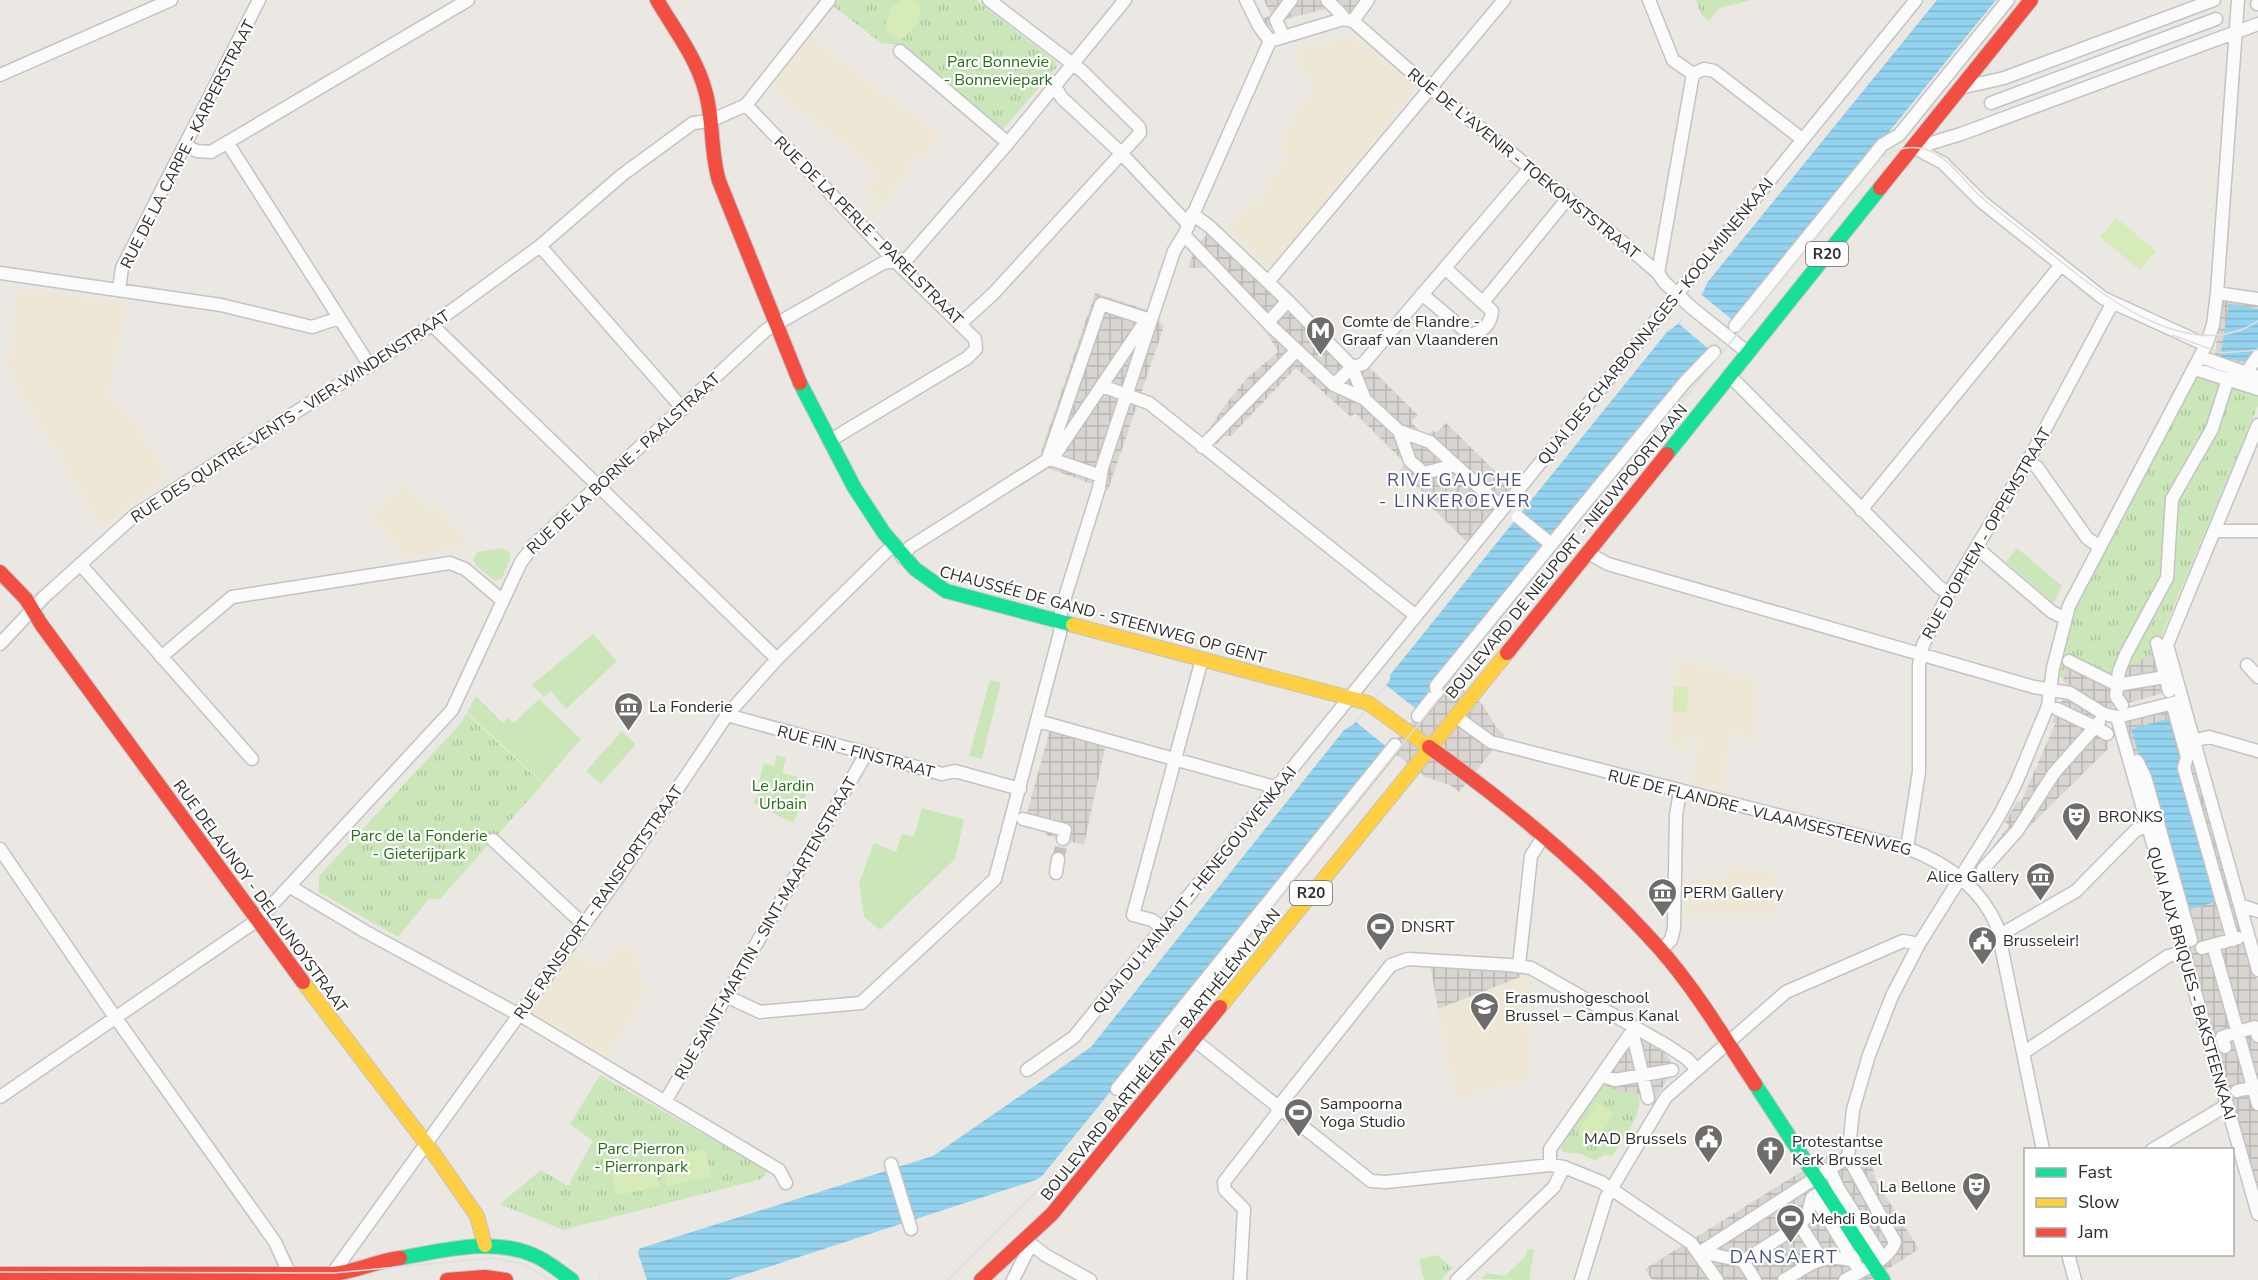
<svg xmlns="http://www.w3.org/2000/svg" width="2258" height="1280" font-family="'Nunito Sans',sans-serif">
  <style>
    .education { fill: #eee7d6 }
    .grass { fill: #cbe7ba }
    .park { fill: url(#park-tufts) }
    .pitch { fill: #d6ebb7 }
    .plaza { fill: url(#plaza-grid) }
    .water { fill: url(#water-rules) }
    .pier { fill: #ebe7e2 }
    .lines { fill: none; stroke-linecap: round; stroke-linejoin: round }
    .street-tunnel { stroke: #c5c2be; stroke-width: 12; stroke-dasharray: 12 6; stroke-linecap: butt }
    .street-casing { stroke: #c4c3c3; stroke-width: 15 }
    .fast-casing { stroke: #c4c3c3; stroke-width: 16 }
    .slow-casing { stroke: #c4c3c3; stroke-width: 16 }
    .jam-casing { stroke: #c4c3c3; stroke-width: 16 }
    .street { stroke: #fcfbfb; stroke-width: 12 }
    .fast { stroke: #16e098; stroke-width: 14 }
    .slow { stroke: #ffcf43; stroke-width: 14 }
    .jam { stroke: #f24e42; stroke-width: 14 }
    .tram { stroke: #dedee0; stroke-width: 1.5 }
    .street-bridge-casing { stroke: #c4c3c3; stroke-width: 15; stroke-linecap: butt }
    .street-bridge { stroke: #fcfbfb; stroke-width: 12 }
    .labels { text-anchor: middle; stroke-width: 4.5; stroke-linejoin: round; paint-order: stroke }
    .shield { fill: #fff; stroke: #6b6b6b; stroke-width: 1.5 }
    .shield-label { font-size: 15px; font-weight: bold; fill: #2c2c2c }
    .park-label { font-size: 16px; fill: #266f17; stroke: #fff }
    .street-label { font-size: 16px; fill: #2c2c2c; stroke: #fff }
    .poi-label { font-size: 16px; fill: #2c2c2c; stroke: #fff; text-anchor: start }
    .neighbourhood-label { font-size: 18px; letter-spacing: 1.5px; fill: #4a5180; stroke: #fff }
  </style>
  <defs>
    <pattern id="park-tufts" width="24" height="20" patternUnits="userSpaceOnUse" patternTransform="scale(1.5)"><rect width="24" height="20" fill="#cbe7ba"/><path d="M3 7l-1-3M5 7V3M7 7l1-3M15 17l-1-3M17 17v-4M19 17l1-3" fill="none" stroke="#aec6a0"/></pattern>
    <pattern id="plaza-grid" width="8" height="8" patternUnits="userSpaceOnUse" patternTransform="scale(1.5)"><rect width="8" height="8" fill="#d9d5d0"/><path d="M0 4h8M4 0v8" fill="none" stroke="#bab7b3"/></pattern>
    <pattern id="water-rules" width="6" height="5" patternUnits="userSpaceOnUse" patternTransform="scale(1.5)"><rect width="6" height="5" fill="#93d3ef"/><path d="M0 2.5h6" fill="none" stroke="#7fb5cd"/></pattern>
  </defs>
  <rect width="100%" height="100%" fill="#ebe7e2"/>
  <path class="education" d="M809,37l131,98 -18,22 -4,-3 -11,14 3,3 -42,53 -4,-4 14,-18 -12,-10 12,-15 -6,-5 3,-3 -103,-81z
    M1353,37l61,49v6l-144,176 -43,-42 26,-26 6,5 11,-27 19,-19 -10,-11 13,-31 21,-25 -3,-3 3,-4 -20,-33z
    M18,289l108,14 -18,95 23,18 38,63 -41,26 -26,24 -95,-160z
    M405,485l22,25 8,-6 36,42 -65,11 -36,-41z
    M1674,660l34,6 49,15 -3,62 -11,-1v-7h-13l-8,58 -30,-8 6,-47 -11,-1 -3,14h-5l1,-7h-13l5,-28z
    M1728,868l46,5 2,44 -91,-2 1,-36h41z
    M621,944l12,7 8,19 -2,11 9,7 -41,69 -74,-43 -1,-4 42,-58 26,16 13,-19 4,2z
    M1527,975l1,104 -72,21 -19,-90z"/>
  <path class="grass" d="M503,548l6,4 2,5 -9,21 -6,3 -20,-15 -3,-7 5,-7z
    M2017,548l45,38 -8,17 -48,-41z
    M593,634l24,27 -51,48 -15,-18 -7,6 -12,-12z
    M990,680l11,3 -19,76 -13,-3z
    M476,696l27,27 5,-5 6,5 25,-24 42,40 -38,44 -76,-71z
    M622,731l14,13 -35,40 -15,-13z
    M777,755l9,3 -4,15 25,6 -4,11 3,5 -13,28 -40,-20 11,-18 -5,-3 5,-19 10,3z
    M922,808l42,12 -9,39 -75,71 -16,-13 -5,-34 15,-40 22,9 6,-18 12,3z
    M1527,1249l7,1 -5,30 -48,-1 5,-6 19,3 21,-20z"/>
  <path class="park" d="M836,0h140l80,62 1,5 -54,62 -103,-84 -19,-2 -49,-38z
    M1696,0h56l-33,8 -10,13 -8,-7z
    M2195,375l63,19v12l-98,233 4,53 -56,15 -52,-32 15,-64z
    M466,713l77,71 -103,115h-11l-31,38 -79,-45v-16l143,-154z
    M600,1075l168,96 -7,8 -198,51 -63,-26 41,-34 27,16 25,-45 -23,-17z
    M1601,1083l18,9 20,2c3,23 -15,43 -27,62l-9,-1 -7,6 -15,-7 -18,-2 -4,-9z
    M1437,1255l15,13 -11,12h-17l-5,-21z"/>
  <path class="pitch" d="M915,0l6,12 -5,13 -12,13 -13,-1 -6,-11 5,-16 10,-10z
    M2116,218l40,33 -16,19 -40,-33z
    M1674,686l14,1 -1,25h-14z
    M1596,1102l18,11 -19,31 -18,-11z
    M706,1150l5,27 -45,9 -5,-28z
    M655,1160l5,27 -44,8 -5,-27z"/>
  <path class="plaza" d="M1264,0h95l1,4 -9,9 -17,4 -3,-9 -46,11 2,10 -6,2 -17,-7 -2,-5 9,-4z
    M1209,232l142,141 15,-9 52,51 -7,7 15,15 7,-7 3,3 10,-10 65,64 -11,19 -33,36 -44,-43 4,-3 -27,-26 5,-7 -50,-50 -4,4 -55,-49 -65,68h-7l-8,9 -8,-14 14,-22 25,-31 31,-26 -18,-31 -53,-53h-19l7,-21z
    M1095,293l52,17 17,16 -56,164 -63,-23 -4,-15z
    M2226,299l32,4v70l-43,-17 5,-50z
    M2160,643l7,49 -56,16 -7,-1 -41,-26 8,-24 40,19 41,-22 -1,-10z
    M1447,677l36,28 13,22 9,8 -46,57 -9,-7 -24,-8 -37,-28z
    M2065,698h4l38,26 1,25 -77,76 -47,52 -9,-6 34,-46 -4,-2 12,-22 4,1 34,-78 -3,-2 7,-18z
    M2173,706l9,6 76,271v220l-134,-480 3,-3z
    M1053,718l55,16 -24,111 -38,-10 2,-4 -24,-7z
    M1430,964l19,1 1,4 55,3 1,-3 14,1v7l-82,32z
    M1638,1037l27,16 5,7 2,10 -3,7 -15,23 -15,-6 -20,-2 -18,-9 31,-43z
    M1829,1154l42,6 5,21 43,68 -49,31h-218l-7,-11z"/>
  <path class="water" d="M1937,0h59l-954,1176 -6,4 -308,100h-128l-2,-7 43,-25 292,-92 158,-109 253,-317 10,-6 36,-44v-5l277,-343c16,-10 34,-31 40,-49z
    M2229,304l29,5v38l-10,15 -28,-4z
    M2171,718l12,42 -5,2 40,139 -31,9 -56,-181z"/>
  <path class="pier" d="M1702,295l33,27 -24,29 -32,-27z
    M1386,685l34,27 -31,37 -33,-27z
    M640,1245l-2,8 9,27h-47l-3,-10z"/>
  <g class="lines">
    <path class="street-tunnel" d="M1058,859l5,-20"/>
    <defs>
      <path id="street" d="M1246,0l13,26 11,15
        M1327,0l15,15
        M1649,0l24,60 20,14
        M2257,4h1
        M1353,21l65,57 203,163 37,32 6,9 28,26 55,44
        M1353,21l15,-21
        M1281,31l-5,-11 15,-20
        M900,51l108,92
        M1693,74l11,-5 10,2 88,68
        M0,75l171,-75
        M1054,85l8,13 57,53 69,73
        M1960,88l44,-10 210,-78
        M1991,103l225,-84
        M746,105l149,156 80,78 1,10 -9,9 -138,83
        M227,142l143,224
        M185,146l12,5 14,1 257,-152
        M1915,148l46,-14 297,-110
        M1915,148l28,15 39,39 121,96 103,47
        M1192,214l17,12 79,75 64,66 13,32
        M1184,235l88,92 62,58 31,14
        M540,246l143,163
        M0,273l221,32 91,22 27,-9
        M1658,273l35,-199
        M1268,282l236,-282
        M119,289l3,-21 137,-268
        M2217,293l41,6
        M1422,294l48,41c13,-3 21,-11 22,-24l-47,-43
        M1484,301l84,-103
        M1269,321l19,-20
        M961,323l32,-29 147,-161 -1,-6 -57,-56 -93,-71
        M432,325l345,334
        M1735,326l135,-166 12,-15 17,-10 109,-135
        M2201,357l57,20
        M2198,370l60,19
        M2248,370l10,-14
        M1729,375l210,212 10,6
        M1334,385l18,-18 11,-3 167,-196
        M1102,386l47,17 267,213
        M1359,394l40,37 31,11 70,64
        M2258,425l-91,220 91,325
        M1399,431l11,30 14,12 31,-8
        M1202,447l95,-97
        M2028,461l9,6 50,71 13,9
        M1101,476l-53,-18 53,-154 49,16
        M1581,508l104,-126 29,-30
        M1861,510l200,-245
        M2214,531h44
        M1977,548l75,64 12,6
        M1588,553l20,11 426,123 36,6 34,21 13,3 64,-16
        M902,557l8,-10 145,-92 87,-129 5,-4
        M80,564l172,195
        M2157,643l12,48
        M0,644l44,-47 91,-82 297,-190 108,-79 82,-71 71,-52 17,-2 36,-16 83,-105
        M161,657l71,-60 218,-34 15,6 38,32
        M2069,661l48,24 54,-9
        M2247,665l11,12
        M2122,705l-6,-9 3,-25 7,-17 41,-76 5,-79 40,-70 16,-50
        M2173,706l6,22 6,-2
        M2057,709l38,18 4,-5
        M727,715l215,59 13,-3 65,18
        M1418,716l19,-24
        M1455,716l36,26 416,106c39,15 73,38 90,78l46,224
        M2117,717l141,497
        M1038,721l240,67
        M2179,728l8,29 -3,11 49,172
        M2193,741l16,-4 49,14
        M2137,761l8,16 46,163
        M1023,819l42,11 -2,9
        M493,840l90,84
        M1907,848l12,-76v-107l4,-20 26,-52 79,-132 84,-157
        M0,849l108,158 167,235 17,37
        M1983,869l34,-38 37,-58 41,-46 12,7
        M1056,873l2,-14
        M289,886l77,46 159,86 254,152 7,13
        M2240,905l18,6
        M1162,928l-10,-8 -19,-5 69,-256
        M2000,935l76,-44 60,-61 13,-4
        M2213,945l45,159
        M2202,948l36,-10
        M1661,950l10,-10 3,-12 2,-113 4,-23
        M1519,965l12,-109 12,-19
        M726,996l34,16 101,-9 134,-124 65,-246 1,-23 38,-122 3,-20 72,-217 10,-16 86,-194 73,-22 10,2
        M1193,1039l178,142 15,1 164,-17 14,2 37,15 90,61 26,37
        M1634,1039l14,59
        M2225,1047l-3,-10 33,-10 3,9
        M2023,1053l145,-97 16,-4
        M1027,1070l47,-33 842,-1037
        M1606,1077l9,3 57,-10
        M1117,1089l278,-344
        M2237,1091l21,-5
        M0,1097l259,-178 193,-209 69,-148 13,-17 232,-215 117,-67 24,-4 101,-116 117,-143
        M665,1102l201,-348
        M2152,1150l75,-45
        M1848,1157l5,-47 16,-55 23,-59 27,-52 80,-128 17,-33 32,-77 5,-38 16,-62 137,-261 7,-20 4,-32 21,-293
        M891,1164l20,65
        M1550,1165v-16l85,-122
        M1830,1170l8,18 42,66
        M1814,1196l42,69
        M1800,1225l21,33
        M1025,1239l20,16 45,25
        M1699,1253l149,-96 47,85c-5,18 -35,29 -50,38
        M1710,1254l33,7
        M2068,1254l7,26
        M330,1277l289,-401 108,-161 50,-56 116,-114
        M1013,1280l18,-36
        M1240,1280l4,-71 -19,-19 -1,-8 52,-67 3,-9 112,-141 17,-6 101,6 22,3 135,77 20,13 11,11
        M1457,1280l97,-93 10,-20
        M1581,1280l25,-82 60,-101 120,-105 117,-51 16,3
        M1755,1280l-12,-19 57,-36 7,-9 5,-18 6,-4
        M1784,1280c24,-14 37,-27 66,-20l5,-3"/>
      <path id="fast" d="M800,383l54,104 30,46 31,36 31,22 127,34
        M1667,454l213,-266
        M1755,1084l128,196
        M400,1258c43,-7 91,-21 133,-3 14,5 27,17 39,25"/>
      <path id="slow" d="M1073,625l295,78 61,44
        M303,982l131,172 43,62 8,29
        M1220,1007l287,-354"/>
      <path id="jam" d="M657,0c17,29 39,57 48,90 9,30 5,61 14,91l81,202
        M1880,188l151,-188
        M0,572l26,27 15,25 262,358
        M1507,653l160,-199
        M1429,747c83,59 163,126 231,202 36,41 65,90 95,135
        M0,1274h332c24,-2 44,-13 68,-16
        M447,1280l38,-3 21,3
        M981,1280l71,-66 168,-207"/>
    </defs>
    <use href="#street" class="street-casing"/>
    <use href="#fast" class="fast-casing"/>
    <use href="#slow" class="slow-casing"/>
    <use href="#jam" class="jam-casing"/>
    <use href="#street" class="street"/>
    <use href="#fast" class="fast"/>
    <use href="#slow" class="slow"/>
    <use href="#jam" class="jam"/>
    <path class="tram" d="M2172,335l49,18 37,-3
      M0,1272l334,1 158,-15 31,6 27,16
      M948,1280l126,-126 372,-464 436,-533c15,-9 31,-13 48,-6 20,8 32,28 47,42 19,18 40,33 60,49 54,44 148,127 221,79"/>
    <defs>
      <path id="street-bridge" d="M1518,517l33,27
        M1437,692l-1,-6 145,-178"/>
    </defs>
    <use href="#street-bridge" class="street-bridge-casing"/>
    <use href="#street-bridge" class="street-bridge"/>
  </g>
  <defs>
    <symbol id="metro-pin" viewBox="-11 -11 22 30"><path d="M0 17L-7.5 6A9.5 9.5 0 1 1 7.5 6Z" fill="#6f6d6c" stroke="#fff"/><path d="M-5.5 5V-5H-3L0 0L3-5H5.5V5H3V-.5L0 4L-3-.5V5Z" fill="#fff"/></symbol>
    <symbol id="museum-pin" viewBox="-11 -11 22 30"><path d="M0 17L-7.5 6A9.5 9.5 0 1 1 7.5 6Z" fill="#6f6d6c" stroke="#fff"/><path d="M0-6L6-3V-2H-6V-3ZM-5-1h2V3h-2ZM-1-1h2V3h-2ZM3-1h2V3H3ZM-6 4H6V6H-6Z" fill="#fff"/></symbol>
    <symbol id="theatre-pin" viewBox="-11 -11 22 30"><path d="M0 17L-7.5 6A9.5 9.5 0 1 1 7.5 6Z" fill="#6f6d6c" stroke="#fff"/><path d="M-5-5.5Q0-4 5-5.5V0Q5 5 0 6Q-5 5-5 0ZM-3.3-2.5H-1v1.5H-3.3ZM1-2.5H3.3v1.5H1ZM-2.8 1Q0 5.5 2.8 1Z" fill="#fff"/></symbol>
    <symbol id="stadium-pin" viewBox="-11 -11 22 30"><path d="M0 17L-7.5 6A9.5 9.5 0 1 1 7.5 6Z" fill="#6f6d6c" stroke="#fff"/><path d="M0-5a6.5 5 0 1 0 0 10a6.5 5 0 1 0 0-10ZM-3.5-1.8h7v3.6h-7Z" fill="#fff"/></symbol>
    <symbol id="civic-pin" viewBox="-11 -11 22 30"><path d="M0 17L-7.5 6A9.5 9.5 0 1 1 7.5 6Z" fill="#6f6d6c" stroke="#fff"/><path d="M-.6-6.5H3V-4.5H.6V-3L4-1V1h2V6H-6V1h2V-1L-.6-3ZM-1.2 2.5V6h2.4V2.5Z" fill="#fff"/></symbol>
    <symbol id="university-pin" viewBox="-11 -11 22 30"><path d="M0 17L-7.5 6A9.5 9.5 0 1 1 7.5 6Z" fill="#6f6d6c" stroke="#fff"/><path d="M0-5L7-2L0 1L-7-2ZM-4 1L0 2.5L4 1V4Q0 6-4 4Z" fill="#fff"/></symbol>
    <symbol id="church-pin" viewBox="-11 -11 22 30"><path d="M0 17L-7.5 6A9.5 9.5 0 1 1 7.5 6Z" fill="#6f6d6c" stroke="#fff"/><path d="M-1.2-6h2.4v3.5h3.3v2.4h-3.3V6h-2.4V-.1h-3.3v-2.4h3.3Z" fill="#fff"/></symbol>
  </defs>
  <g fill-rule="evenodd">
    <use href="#metro-pin" x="1304" y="314" width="33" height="45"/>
    <use href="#museum-pin" x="612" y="690" width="33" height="45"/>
    <use href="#theatre-pin" x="2060" y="800" width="33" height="45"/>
    <use href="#museum-pin" x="2024" y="860" width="33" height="45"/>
    <use href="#museum-pin" x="1646" y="876" width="33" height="45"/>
    <use href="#stadium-pin" x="1364" y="910" width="33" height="45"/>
    <use href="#civic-pin" x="1966" y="924" width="33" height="45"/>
    <use href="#university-pin" x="1468" y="990" width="33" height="45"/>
    <use href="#stadium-pin" x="1282" y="1096" width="33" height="45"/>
    <use href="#civic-pin" x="1692" y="1122" width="33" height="45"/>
    <use href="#church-pin" x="1754" y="1134" width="33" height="45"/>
    <use href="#theatre-pin" x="1960" y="1170" width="33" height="45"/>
    <use href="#stadium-pin" x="1774" y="1202" width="33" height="45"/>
  </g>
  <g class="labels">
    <g class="shield">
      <rect x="1806" y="242" width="42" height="24" rx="4.5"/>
      <rect x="1290" y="881" width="42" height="24" rx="4.5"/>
    </g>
    <g class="shield-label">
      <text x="1827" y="259">R20</text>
      <text x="1311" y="898">R20</text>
    </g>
    <g class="park-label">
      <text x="998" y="67">Parc Bonnevie<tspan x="998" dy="18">- Bonneviepark</tspan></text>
      <text x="783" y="791">Le Jardin<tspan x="783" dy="18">Urbain</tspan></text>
      <text x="419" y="841">Parc de la Fonderie<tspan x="419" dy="18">- Gieterijpark</tspan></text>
      <text x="641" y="1154">Parc Pierron<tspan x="641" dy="18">- Pierronpark</tspan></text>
    </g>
    <g class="street-label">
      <text transform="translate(187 144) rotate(-63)" y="6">RUE DE LA CARPE - KARPERSTRAAT</text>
      <text transform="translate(1524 163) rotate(39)" y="6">RUE DE L'AVENIR - TOEKOMSTSTRAAT</text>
      <text transform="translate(869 230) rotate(45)" y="6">RUE DE LA PERLE - PARELSTRAAT</text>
      <text transform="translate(1655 321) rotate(-51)" y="6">QUAI DES CHARBONNAGES - KOOLMIJNENKAAI</text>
      <text transform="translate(290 416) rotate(-33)" y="6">RUE DES QUATRE-VENTS - VIER-WINDENSTRAAT</text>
      <text transform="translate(623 463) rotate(-43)" y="6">RUE DE LA BORNE - PAALSTRAAT</text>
      <text transform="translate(1986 533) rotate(-60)" y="6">RUE D'OPHEM - OPPEMSTRAAT</text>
      <text transform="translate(1566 551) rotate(-51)" y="6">BOULEVARD DE NIEUPORT - NIEUWPOORTLAAN</text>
      <text transform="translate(1103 614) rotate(15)" y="6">CHAUSSÉE DE GAND - STEENWEG OP GENT</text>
      <text transform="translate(856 751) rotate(15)" y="6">RUE FIN - FINSTRAAT</text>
      <text transform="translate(1760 812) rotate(14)" y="6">RUE DE FLANDRE - VLAAMSESTEENWEG</text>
      <text transform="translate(1194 890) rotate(-51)" y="6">QUAI DU HAINAUT - HENEGOUWENKAAI</text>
      <text transform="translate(261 896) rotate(54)" y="6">RUE DELAUNOY - DELAUNOYSTRAAT</text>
      <text transform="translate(598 902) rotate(-55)" y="6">RUE RANSFORT - RANSFORTSTRAAT</text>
      <text transform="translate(765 928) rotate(-60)" y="6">RUE SAINT-MARTIN - SINT-MAARTENSTRAAT</text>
      <text transform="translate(2192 983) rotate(74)" y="6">QUAI AUX BRIQUES - BAKSTEENKAAI</text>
      <text transform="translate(1160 1054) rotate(-51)" y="6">BOULEVARD BARTHÉLÉMY - BARTHÉLÉMYLAAN</text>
    </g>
    <g class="poi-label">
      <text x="1342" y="327">Comte de Flandre -<tspan x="1342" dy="18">Graaf van Vlaanderen</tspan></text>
      <text x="649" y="712">La Fonderie</text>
      <text x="2098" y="822">BRONKS</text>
      <text x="2019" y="882" text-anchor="end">Alice Gallery</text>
      <text x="1683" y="898">PERM Gallery</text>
      <text x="1401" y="932">DNSRT</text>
      <text x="2003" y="946">Brusseleir!</text>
      <text x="1505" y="1003">Erasmushogeschool<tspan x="1505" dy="18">Brussel – Campus Kanal</tspan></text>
      <text x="1320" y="1109">Sampoorna<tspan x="1320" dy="18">Yoga Studio</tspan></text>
      <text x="1687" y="1144" text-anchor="end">MAD Brussels</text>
      <text x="1792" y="1147">Protestantse<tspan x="1792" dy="18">Kerk Brussel</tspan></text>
      <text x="1956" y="1192" text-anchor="end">La Bellone</text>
      <text x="1811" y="1224">Mehdi Bouda</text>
    </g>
    <g class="neighbourhood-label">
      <text x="1455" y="486">RIVE GAUCHE<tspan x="1455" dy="21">- LINKEROEVER</tspan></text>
      <text x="1784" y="1263">DANSAERT</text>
    </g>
  </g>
  <rect x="2024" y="1148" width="210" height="108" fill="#ffffff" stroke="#ababab" stroke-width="1.5"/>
  <rect x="2036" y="1168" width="30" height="9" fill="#16e098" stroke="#ababab" stroke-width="1.5"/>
  <text x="2078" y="1178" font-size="18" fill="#2c2c2c">Fast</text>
  <rect x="2036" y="1198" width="30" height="9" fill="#ffcf43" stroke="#ababab" stroke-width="1.5"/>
  <text x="2078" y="1208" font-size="18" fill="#2c2c2c">Slow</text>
  <rect x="2036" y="1228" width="30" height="9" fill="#f24e42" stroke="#ababab" stroke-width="1.5"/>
  <text x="2078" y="1238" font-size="18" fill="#2c2c2c">Jam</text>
</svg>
